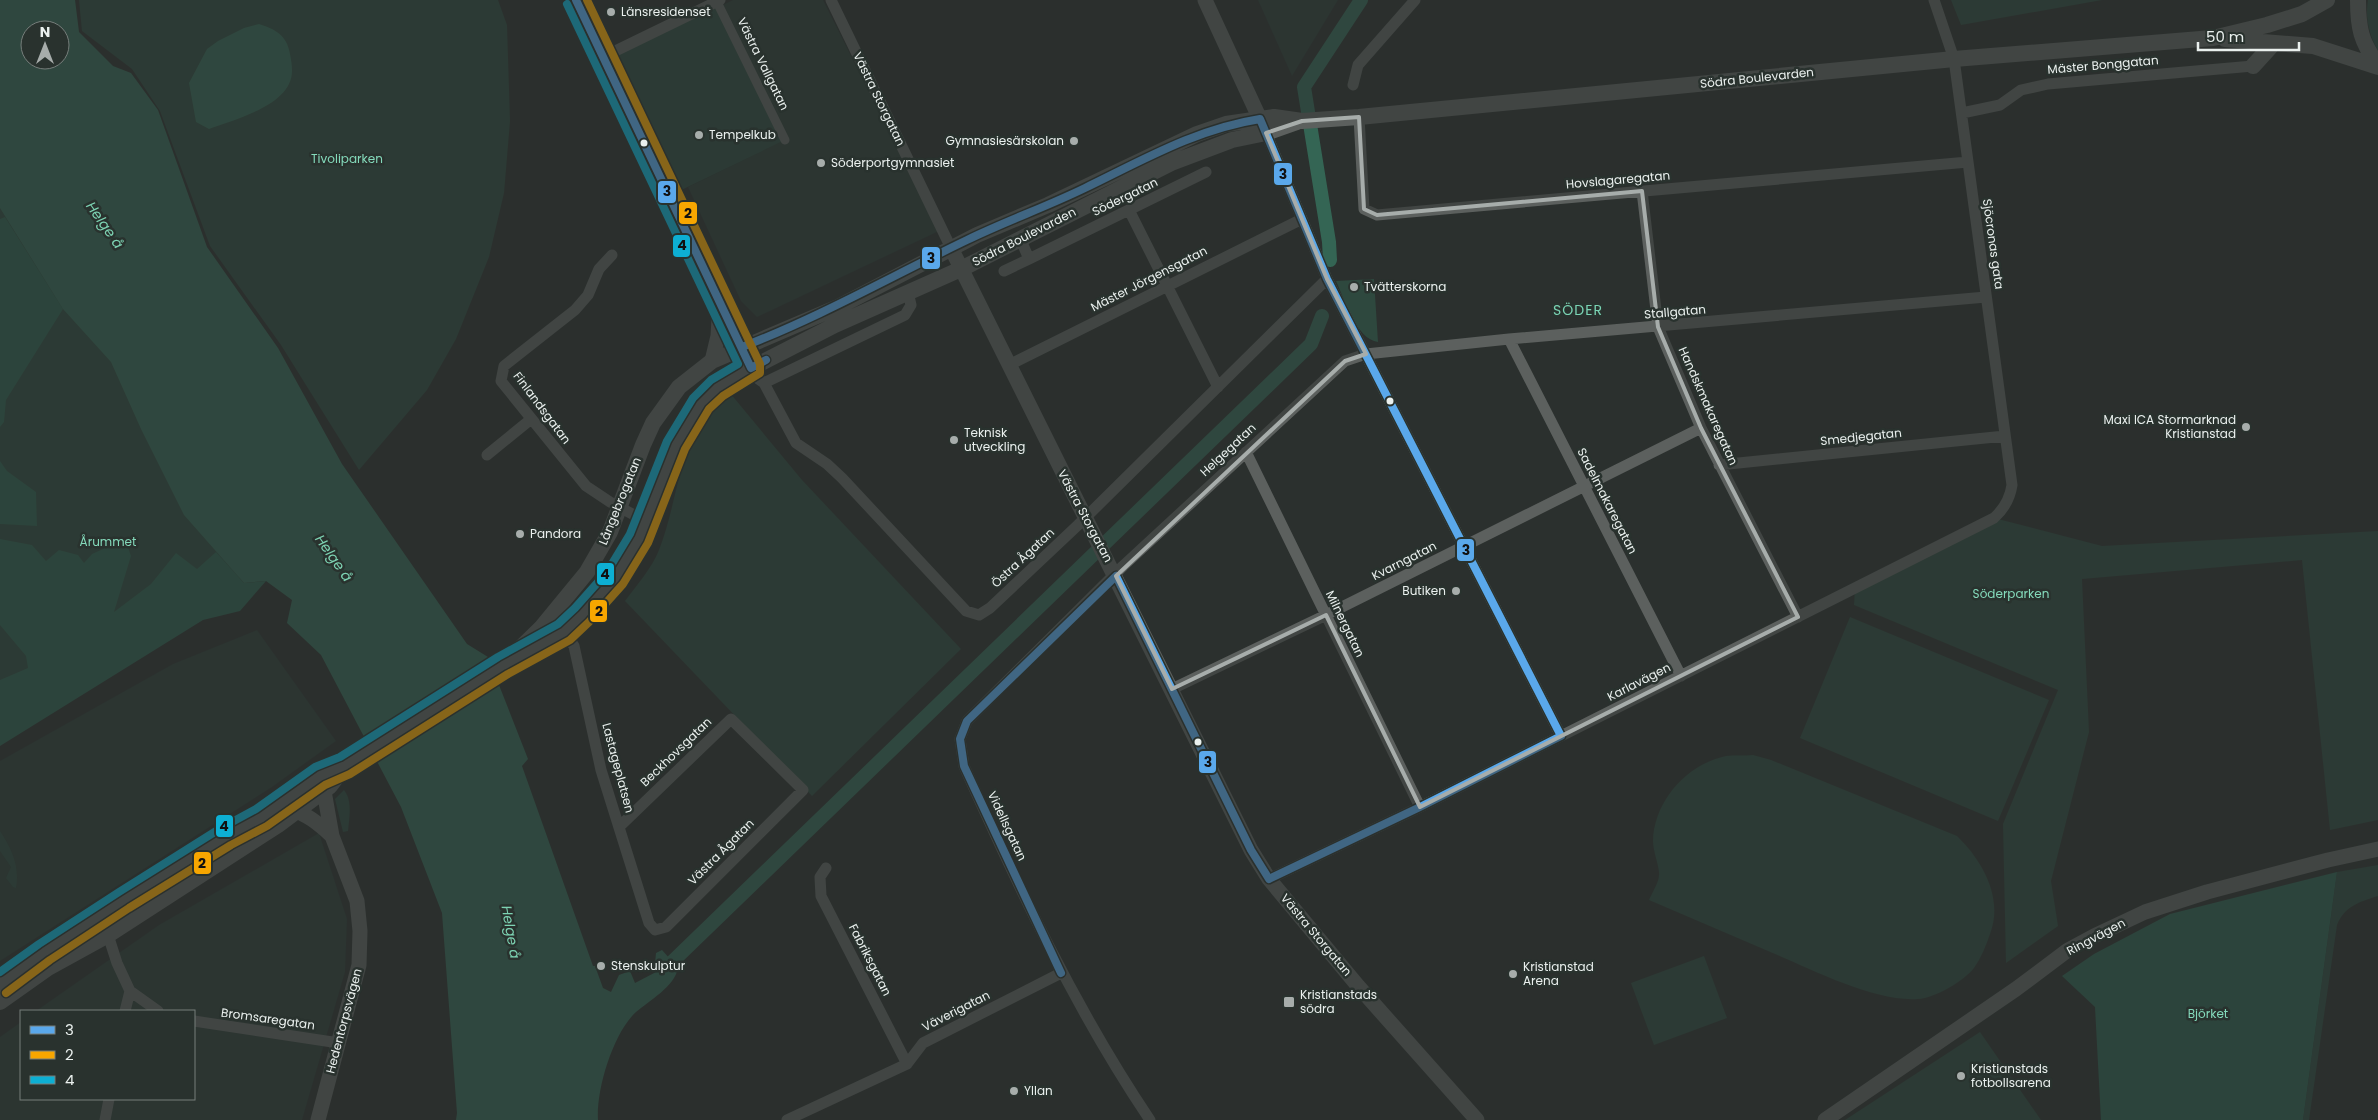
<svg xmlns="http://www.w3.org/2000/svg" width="2378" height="1120" font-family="Poppins,sans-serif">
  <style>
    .built { fill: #2d3c36 }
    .green { fill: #2e483e }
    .forest { fill: #2e5e4e }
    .water { fill: #346554; fill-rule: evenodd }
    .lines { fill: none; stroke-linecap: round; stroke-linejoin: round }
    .canal { stroke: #346554; stroke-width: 14 }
    .pedestrian { stroke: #5c605e; stroke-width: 9 }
    .minor { stroke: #5c605e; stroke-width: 11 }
    .tertiary { stroke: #5c605e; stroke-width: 15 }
    .secondary { stroke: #5c605e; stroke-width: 16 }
    .bus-1-casing { stroke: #29322e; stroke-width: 11 }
    .bus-2-casing { stroke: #29322e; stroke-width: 11 }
    .bus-3-casing { stroke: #29322e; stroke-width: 11 }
    .bus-1 { stroke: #5aa8eb; stroke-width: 8 }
    .bus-2 { stroke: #f7a600; stroke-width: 8 }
    .bus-3 { stroke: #0dafd3; stroke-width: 8 }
    .marked { fill: none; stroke: #a7adab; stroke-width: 4; stroke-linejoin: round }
    .poi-dot { fill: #a7adab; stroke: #29322e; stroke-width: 2 }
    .bus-dot { fill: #eaf0ee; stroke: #29322e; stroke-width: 2 }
    .labels { text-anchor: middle; stroke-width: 5; stroke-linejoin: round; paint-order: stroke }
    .poi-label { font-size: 12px; fill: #eaf0ee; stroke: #29322e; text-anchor: start }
    .street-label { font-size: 12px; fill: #eaf0ee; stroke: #29322e }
    .park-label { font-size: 12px; fill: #84dabb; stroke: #29322e }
    .water-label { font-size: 14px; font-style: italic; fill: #7dd3b3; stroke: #29322e }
    .neighbourhood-label { font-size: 14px; letter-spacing: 1px; fill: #7ad4b4; stroke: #29322e }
    .line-badge { stroke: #29322e; stroke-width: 2 }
    .pale-badge-label { font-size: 14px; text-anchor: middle; font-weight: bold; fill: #111 }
  </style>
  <rect width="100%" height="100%" fill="#2b302e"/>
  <path class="built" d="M733,0h90l116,231 -182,86 -16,-16 -53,-114 96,-47 -65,-133z
    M1258,0h80l-46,76z
    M257,630l79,111 -64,46 -272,174v-200l173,-97z
    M319,833l28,86 -2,53 -43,148h-302v-83l21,-15v77h173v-88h-158l123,-86z"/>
  <path class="green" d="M79,0h419l9,25 3,96 -6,72 -15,64 -33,82 -29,51 -68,80 -78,-125 -71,-99 -50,-135 -28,-42 -50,-38z
    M1951,0h151l-141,25z
    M2368,0h10v51c-9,-17 -13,-32 -10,-51z
    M717,2l68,138 -114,55 -68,-138z
    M0,76l243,510 -243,141z
    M1374,279l4,63c-22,-3 -33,-42 -42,-61z
    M730,393l72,87 159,169 -149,147 -187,-195c11,-15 27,-33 34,-51 22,-56 18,-118 71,-157z
    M1994,518l108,28 276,-15v289l-48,10 -28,-270 -220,19 7,153 -38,149 7,45 -52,37 -3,-139 55,-134 -204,-85 1,-17z
    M1850,617l199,83 -51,121 -198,-83z
    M1753,755l18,5 186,76c25,24 47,62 33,98 -4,12 -9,24 -16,34 -10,13 -39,30 -56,31 -43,3 -103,-28 -143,-45 -42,-18 -84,-36 -126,-54 3,-7 10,-18 10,-25 1,-7 -6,-23 -6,-34 1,-40 34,-77 73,-85 8,-1 18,0 27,-1z
    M344,790c9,11 5,29 4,41l-5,1 -8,-33z
    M0,831c12,18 20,36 16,57l-3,-1 -7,-9 5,-11 -11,-16z
    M2378,865v31c-19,6 -33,10 -41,29l-28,195h-6l34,-248z
    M1704,956l23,62 -73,27 -23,-62z
    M1980,1032l61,88h-196z"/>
  <path class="forest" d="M5,217l58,92 -57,91 -2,22 -4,5v-208z
    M0,461l7,10 29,21 1,34 -37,-2z
    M0,539l32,6 14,16 13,-11 19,5 6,8 8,-9 33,-15 6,17 -17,56 37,-28 25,-31 21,16 19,-17 28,31 22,-2 -26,30 -37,9 -203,126v-66l28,-12 -2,-12 -26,-31z
    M2337,872l-34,248h-202l-6,-113 -33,-31 32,-22 76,-40z"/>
  <path class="water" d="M0,0h75l4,32 34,34 18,7 27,37 49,137 71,101 64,116 125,180 21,13 40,102 -6,7 71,200h2l8,22 8,4 8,-17 11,-4 5,12 23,-12 -3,-7 1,-11 6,-3 16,18c-3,18 -29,33 -42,44 -23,21 -40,78 -38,108h-142l1,-7 -15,-200 -41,-106 -80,-152 -34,-32 5,-23 -26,-19 -22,2 -60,-68 -43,-86 -30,-67 -48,-53 -63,-101zM30,30h30v30h-30z
    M259,24c16,5 28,11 31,30 1,5 2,11 2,16 1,35 -57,49 -83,59l-13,-7 -7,-39 18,-34 11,-8 26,-13z"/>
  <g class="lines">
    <path class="canal" d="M1330,260l-1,-18 -25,-155 57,-87
      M672,962l639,-618 11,-28"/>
    <path class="pedestrian" d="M717,2l68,138"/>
    <path class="minor" d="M831,0l120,248
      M603,57l117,-57
      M1353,85l5,-20 57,-65
      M1962,113l38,-8 21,-15 27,-6 205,-18
      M1359,117l5,92 13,6 591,-53
      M1266,133l61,146 234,457
      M1642,191l16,136 43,101 97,189
      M1129,210l89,177
      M1020,238l9,21 177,-87
      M612,255l-13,14 -11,26 -13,15 -71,56 -3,15 85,105 24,16 37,20
      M1004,271l25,-12
      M1509,339l172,337
      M1009,365l293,-146
      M751,368l6,10 7,5 32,60 31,21 15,14 124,133 13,4 11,-7 88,-83 249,-246
      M764,383l141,-68 6,-10 -3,-13
      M1246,452l174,355
      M487,455l43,-35
      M1719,465l286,-29
      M549,618l15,14 10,14 27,124 48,153 6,7 11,-3 137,-137 -72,-71 -112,108
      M1172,689l154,-74 375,-187
      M826,868l-6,9 1,19 86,168
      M1269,879l151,-72 574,-289c10,-9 16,-19 18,-33l-58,-426 -20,-59
      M125,1011l5,-20
      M158,1011l-28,-20 -13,-28 -9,-28 2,-11 7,-8 87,-57
      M194,1021l145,22
      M105,1120l4,-21
      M787,1120l120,-56 16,-21 138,-70
      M1150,1120c-75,-111 -131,-232 -186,-354l-4,-27 7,-18 156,-155 222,-205 21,-7 143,-15 477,-42"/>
    <path class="tertiary" d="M576,0l175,368
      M1205,0l60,130
      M951,248l300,602 18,29 89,107 119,134
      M712,361l6,-25 2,-34
      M288,808c19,6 30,15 44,28
      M318,1120l41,-155 1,-34 -3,-30 -25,-65 -8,-45
      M1825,1120l191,-131 52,-39 26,-14 51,-24 62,-20 121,-32 50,-11"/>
    <path class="secondary" d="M2358,0c0,28 3,42 20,65
      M2225,39l88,7 65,21
      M2253,66l20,-22
      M503,665l38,-37 46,-56 23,-40 33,-87 10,-22 26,-36 33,-26 126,-54 139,-72 71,-30 149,-71 29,-10 34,-5 14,-2 28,4 57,-4 595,-58 259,-21 54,-13 35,-11 25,-14
      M0,985l44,-33 80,-52 102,-64 35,-18 59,-42 25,-10 158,-101 61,-33 18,-17 33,-37 24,-40 44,-109 18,-26 25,-22 109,-56 126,-56 210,-106 61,-23 34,-7 31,-11
      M0,1002l48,-34 60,-33 170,-110 52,-39 15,-20"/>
    <defs>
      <path id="bus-1" d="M576,0l175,368 15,-8
        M742,347c78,-30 150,-71 225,-107 39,-19 79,-33 118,-52 58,-28 111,-59 175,-69l67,160 234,457
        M1116,576l135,274 18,29
        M1269,879l151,-72 141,-71
        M1061,973l-97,-207 -4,-27 7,-18 149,-145"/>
      <path id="bus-2" d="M6,993l44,-33 79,-52 102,-63 36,-19 58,-41 25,-11 158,-100 62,-34 19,-18 34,-38 25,-41 37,-94 24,-40 14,-13 37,-23v-9l-173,-364"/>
      <path id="bus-3" d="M0,972l39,-28 80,-52 102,-64 35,-19 59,-42 25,-10 158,-100 60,-33 17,-16 32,-36 23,-38 37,-93 26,-43 18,-18 27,-16 -171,-360"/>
    </defs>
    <use href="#bus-1" class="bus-1-casing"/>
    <use href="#bus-2" class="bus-2-casing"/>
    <use href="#bus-3" class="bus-3-casing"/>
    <use href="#bus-1" class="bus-1"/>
    <use href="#bus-2" class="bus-2"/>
    <use href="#bus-3" class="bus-3"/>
  </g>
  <path d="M0 0H2378V1120H0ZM1359,117l5,92 13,6 265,-24 16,136 43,101 97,189 -378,190 -94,-192 -154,74 -56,-113 229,-215 21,-7 -39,-75 -61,-146 36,-12z" fill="#2b302e" fill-opacity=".55" fill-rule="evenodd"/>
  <path class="marked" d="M1359,117l5,92 13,6 265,-24 16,136 43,101 97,189 -378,190 -94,-192 -154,74 -56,-113 229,-215 21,-7 -39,-75 -61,-146 36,-12z"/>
  <g class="poi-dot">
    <circle cx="611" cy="12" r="5"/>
    <circle cx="699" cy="135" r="5"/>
    <circle cx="1074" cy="141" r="5"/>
    <circle cx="821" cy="163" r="5"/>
    <circle cx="1354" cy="287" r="5"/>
    <circle cx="2246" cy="427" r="5"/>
    <circle cx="954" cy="440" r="5"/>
    <circle cx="520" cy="534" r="5"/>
    <circle cx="1456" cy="591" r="5"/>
    <circle cx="601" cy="966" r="5"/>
    <circle cx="1513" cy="974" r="5"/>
    <rect x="1283" y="996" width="12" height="12" rx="2.5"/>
    <circle cx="1961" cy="1076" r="5"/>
    <circle cx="1014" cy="1091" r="5"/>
  </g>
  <g class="bus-dot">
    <circle cx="644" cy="143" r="4.5"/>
    <circle cx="1390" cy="401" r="4.5"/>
    <circle cx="1198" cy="742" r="4.5"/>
  </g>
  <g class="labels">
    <g class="poi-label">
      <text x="621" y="16">Länsresidenset</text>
      <text x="709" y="139">Tempelkub</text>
      <text x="1064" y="145" text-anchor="end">Gymnasiesärskolan</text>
      <text x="831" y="167">Söderportgymnasiet</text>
      <text x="1364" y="291">Tvätterskorna</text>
      <text x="2236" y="424" text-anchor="end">Maxi ICA Stormarknad<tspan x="2236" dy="14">Kristianstad</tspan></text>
      <text x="964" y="437">Teknisk<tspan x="964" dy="14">utveckling</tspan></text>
      <text x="530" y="538">Pandora</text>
      <text x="1446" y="595" text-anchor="end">Butiken</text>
      <text x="611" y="970">Stenskulptur</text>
      <text x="1523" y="971">Kristianstad<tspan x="1523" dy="14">Arena</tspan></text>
      <text x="1300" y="999">Kristianstads<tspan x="1300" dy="14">södra</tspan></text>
      <text x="1971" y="1073">Kristianstads<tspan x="1971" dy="14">fotbollsarena</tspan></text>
      <text x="1024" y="1095">Yllan</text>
    </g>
    <g class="street-label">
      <text transform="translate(763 64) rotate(64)" y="4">Västra Vallgatan</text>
      <text transform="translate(2103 65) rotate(-5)" y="4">Mäster Bonggatan</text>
      <text transform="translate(1757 78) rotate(-6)" y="4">Södra Boulevarden</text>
      <text transform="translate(879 99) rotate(64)" y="4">Västra Storgatan</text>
      <text transform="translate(1618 180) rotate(-5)" y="4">Hovslagaregatan</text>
      <text transform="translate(1125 197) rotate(-26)" y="4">Södergatan</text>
      <text transform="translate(1024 237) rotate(-27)" y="4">Södra Boulevarden</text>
      <text transform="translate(1993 244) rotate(82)" y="4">Sjöcronas gata</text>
      <text transform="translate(1149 279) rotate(-27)" y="4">Mäster Jörgensgatan</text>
      <text transform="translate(1675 312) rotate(-5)" y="4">Stallgatan</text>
      <text transform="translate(1708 406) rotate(66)" y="4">Handskmakaregatan</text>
      <text transform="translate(542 408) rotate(53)" y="4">Finlandsgatan</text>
      <text transform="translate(1861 437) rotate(-6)" y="4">Smedjegatan</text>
      <text transform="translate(1228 450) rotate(-43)" y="4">Helgegatan</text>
      <text transform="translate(620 501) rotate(-68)" y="4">Långebrogatan</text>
      <text transform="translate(1607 501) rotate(63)" y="4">Sadelmakaregatan</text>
      <text transform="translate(1085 516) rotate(62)" y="4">Västra Storgatan</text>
      <text transform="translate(1023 558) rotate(-43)" y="4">Östra Ågatan</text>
      <text transform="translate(1404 561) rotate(-27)" y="4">Kvarngatan</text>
      <text transform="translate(1345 624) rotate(64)" y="4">Milnergatan</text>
      <text transform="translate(1639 682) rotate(-27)" y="4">Karlavägen</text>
      <text transform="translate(676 752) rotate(-44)" y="4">Beckhovsgatan</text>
      <text transform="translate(618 768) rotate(75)" y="4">Lastageplatsen</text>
      <text transform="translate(1007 826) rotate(65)" y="4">Videllsgatan</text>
      <text transform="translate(721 852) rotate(-45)" y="4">Västra Ågatan</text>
      <text transform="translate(1316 935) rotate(50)" y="4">Västra Storgatan</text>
      <text transform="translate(2096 937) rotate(-28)" y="4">Ringvägen</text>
      <text transform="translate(870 960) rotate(63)" y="4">Fabriksgatan</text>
      <text transform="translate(956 1011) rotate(-27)" y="4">Väverigatan</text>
      <text transform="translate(268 1019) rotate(8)" y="4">Bromsaregatan</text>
      <text transform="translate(344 1021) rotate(-75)" y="4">Hedentorpsvägen</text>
    </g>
    <g class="park-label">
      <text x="347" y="163">Tivoliparken</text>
      <text x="108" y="546">Årummet</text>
      <text x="2011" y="598">Söderparken</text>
      <text x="2208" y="1018">Björket</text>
    </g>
    <g class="water-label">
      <text transform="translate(105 225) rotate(55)" y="5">Helge å</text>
      <text transform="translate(334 558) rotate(55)" y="5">Helge å</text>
      <text transform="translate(511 932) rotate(80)" y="5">Helge å</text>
    </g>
    <g class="neighbourhood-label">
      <text x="1578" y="315">SÖDER</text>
    </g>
  </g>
  <g class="line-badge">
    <rect x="1273" y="162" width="20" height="24" rx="5" fill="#5aa8eb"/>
    <rect x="657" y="180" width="20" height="24" rx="5" fill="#5aa8eb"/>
    <rect x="678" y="201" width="20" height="24" rx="5" fill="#f7a600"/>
    <rect x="672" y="234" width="19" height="24" rx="5" fill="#0dafd3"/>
    <rect x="921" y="246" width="20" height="24" rx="5" fill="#5aa8eb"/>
    <rect x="1456" y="538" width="19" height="24" rx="5" fill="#5aa8eb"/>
    <rect x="596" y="562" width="19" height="24" rx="5" fill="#0dafd3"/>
    <rect x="589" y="599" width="19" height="24" rx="5" fill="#f7a600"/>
    <rect x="1198" y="750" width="19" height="24" rx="5" fill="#5aa8eb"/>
    <rect x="215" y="814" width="19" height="24" rx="5" fill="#0dafd3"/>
    <rect x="193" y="851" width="19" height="24" rx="5" fill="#f7a600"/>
  </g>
  <g class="pale-badge-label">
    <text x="1283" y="179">3</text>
    <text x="667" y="196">3</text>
    <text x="688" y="218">2</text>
    <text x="682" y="250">4</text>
    <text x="931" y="263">3</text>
    <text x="1466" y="555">3</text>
    <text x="605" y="579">4</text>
    <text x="599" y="616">2</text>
    <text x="1208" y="767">3</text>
    <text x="224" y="831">4</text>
    <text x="202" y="868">2</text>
  </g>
  <rect x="20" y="1010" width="175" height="90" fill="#29322e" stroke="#767e7b"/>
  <rect x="30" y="1026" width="25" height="8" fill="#5aa8eb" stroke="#767e7b"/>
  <text x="65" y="1035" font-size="15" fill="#eaf0ee">3</text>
  <rect x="30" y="1051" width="25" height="8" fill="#f7a600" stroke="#767e7b"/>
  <text x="65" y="1060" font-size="15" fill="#eaf0ee">2</text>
  <rect x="30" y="1076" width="25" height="8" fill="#0dafd3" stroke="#767e7b"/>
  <text x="65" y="1085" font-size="15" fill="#eaf0ee">4</text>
  <g transform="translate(45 45)"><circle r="24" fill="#29322e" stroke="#767e7b"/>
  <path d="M0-4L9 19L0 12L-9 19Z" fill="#a7adab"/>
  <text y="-8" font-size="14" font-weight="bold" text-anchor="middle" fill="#eaf0ee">N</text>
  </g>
  <path d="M2198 42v8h101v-8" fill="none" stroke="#eaf0ee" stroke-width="2.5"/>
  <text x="2206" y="42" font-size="15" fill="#eaf0ee" stroke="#29322e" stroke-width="4" paint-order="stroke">50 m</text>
</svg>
